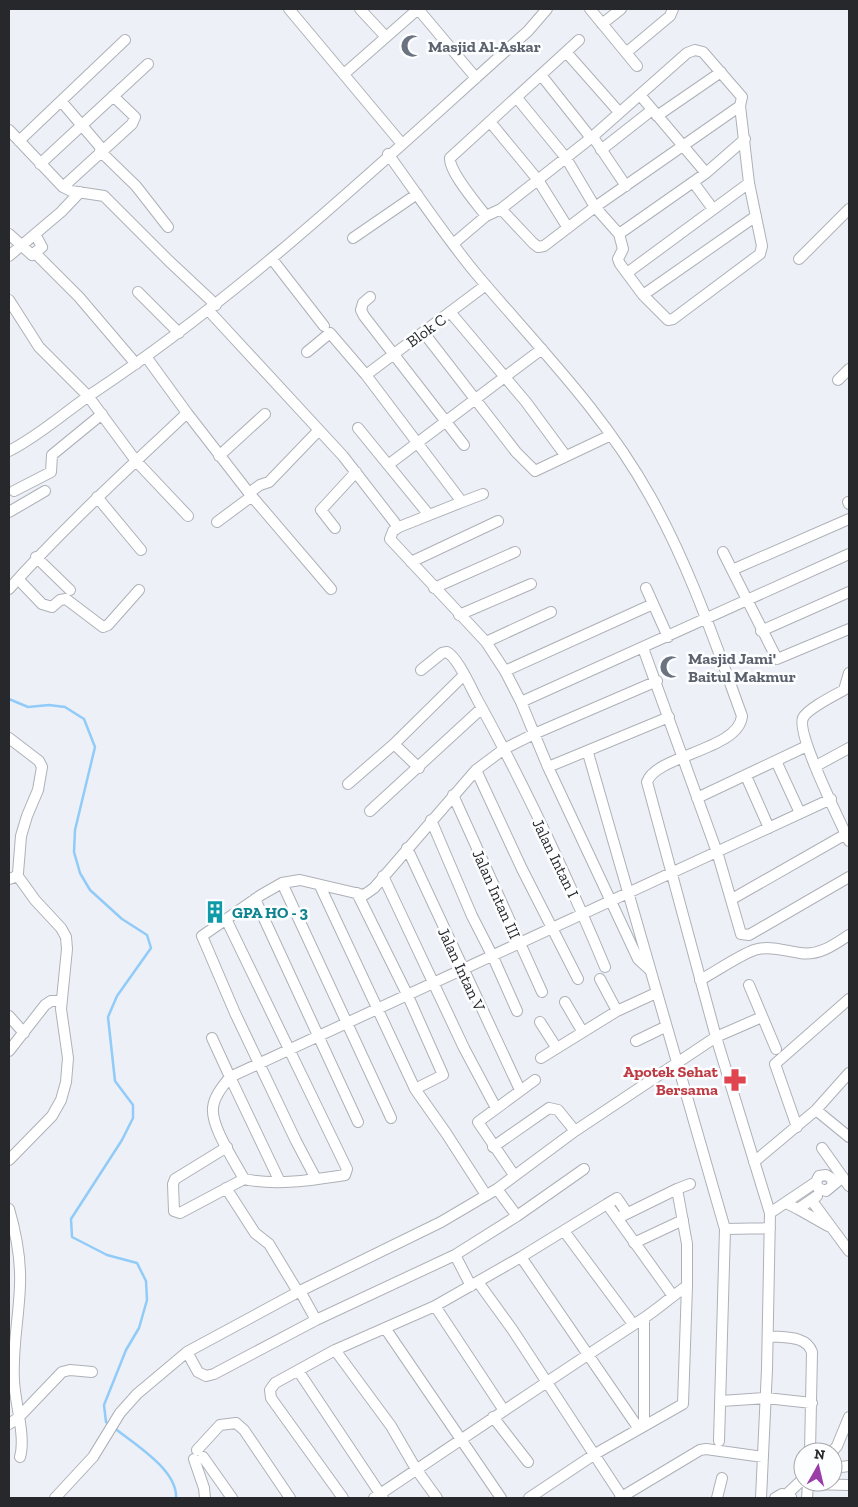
<svg xmlns="http://www.w3.org/2000/svg" width="858" height="1507" font-family="'Zilla Slab',serif">
  <style>
    .lines { fill: none; stroke-linecap: round; stroke-linejoin: round }
    .stream { stroke: #91cbf8; stroke-width: 2.5 }
    .minor-casing { stroke: #adb1b7; stroke-width: 12 }
    .minor { stroke: #fff; stroke-width: 10 }
    .labels { text-anchor: middle; stroke-width: 5; stroke-linejoin: round; paint-order: stroke }
    .worship-label { font-size: 16px; font-weight: bold; fill: #5b616d; stroke: #fdfeff; text-anchor: start }
    .street-label { font-size: 16px; fill: #27282b; stroke: #fdfeff }
    .culture-label { font-size: 16px; font-weight: bold; fill: #0d838f; stroke: #fdfeff; text-anchor: start }
    .health-label { font-size: 16px; font-weight: bold; fill: #be3a42; stroke: #fdfeff; text-anchor: end }
  </style>
  <rect width="100%" height="100%" fill="#edf1f7"/>
  <g class="lines">
    <path class="stream" d="M9,699l19,8 21,-2 16,2 19,12 11,28 -20,83 -1,22 6,21 10,17 32,29 25,16 4,13 -34,48 -9,21 7,64 18,24v13l-11,22 -51,79 1,18 35,18 30,8 9,18 1,19 -8,28 -13,22 -22,55 2,17 3,2
      M113,1427c20,16 65,43 63,71"/>
    <defs>
      <path id="minor" d="M289,9l113,135
        M360,9l26,28
        M418,9l58,69
        M590,9l47,57
        M602,24l19,-15
        M566,52l53,60
        M627,52l43,-36 3,-7
        M344,74l74,-65
        M541,75l50,63
        M640,95l66,78
        M61,101l41,48
        M657,116l64,-44
        M491,123l47,57 30,48
        M9,130l54,57 8,4 33,5 65,65 47,44
        M593,137l33,49
        M19,141l106,-101
        M601,150l51,-40
        M100,151l36,35 32,41
        M388,154c30,41 58,84 90,122 61,72 126,137 172,220 39,69 65,146 92,220 -3,34 -86,39 -95,66l69,255 54,176 -3,156 -6,129
        M40,164l108,-100
        M693,182l20,27
        M63,187l69,-63 3,-7 -22,-21
        M501,209l32,34 5,4 6,-1 51,-39 145,-101
        M486,216c-9,-12 -37,-44 -36,-58l129,-118
        M9,234l23,21 10,-8 -7,-13
        M619,234l87,-61 39,-34
        M353,238l64,-44
        M453,244l33,-28 15,-7 90,-71 96,-85 8,-3 8,2 39,45 -2,9 9,77 13,63 -2,8 -87,65 -5,1 -25,-25 -23,-31 -2,-5 5,-10 -4,-15 -24,-27 -29,-49 -49,-60
        M36,254l43,43 57,67
        M9,256l52,-44 19,-20
        M272,259l52,67
        M799,259l50,-50
        M627,273l122,-90
        M138,292l41,41
        M643,295l113,-79
        M370,297l-7,6 -2,7 3,6 100,129
        M9,300l30,47 49,49 48,65 52,55
        M209,311l134,145 52,67
        M450,312l76,90 39,53
        M424,333l92,119 19,19 76,-36
        M307,352l23,-19 36,42 96,127 -63,25 -6,4 -3,8 96,103 19,29 16,31 27,65 121,-50
        M366,375l120,-90
        M838,380l11,-11
        M187,413l62,80 82,96
        M358,428l71,87
        M9,451c30,-15 56,-39 84,-58 157,-104 294,-236 435,-362l19,-22
        M219,456l46,-42
        M388,465l154,-116
        M14,491l37,-19 1,-17 50,-41
        M249,493l11,-8 9,-3 50,-52
        M97,497l44,53
        M462,502l21,-8
        M848,502l1,2
        M9,512l36,-21
        M849,519l-117,51 45,89 72,-30
        M217,522l35,-26
        M335,528l-14,-18 35,-38
        M723,552l9,18
        M36,557l34,33
        M411,562l87,-41
        M18,579l24,25 10,3 8,-7 6,-1 37,28 5,-2 31,-35
        M434,588l81,-36
        M646,588l22,49
        M9,589c56,-63 117,-118 178,-176l-40,-55
        M459,615l72,-31
        M761,631l88,-39
        M486,642l65,-30
        M643,648l75,207 23,79 8,1 100,-58
        M421,670l21,-17 5,-1c11,6 24,36 30,47 48,87 90,177 128,268
        M505,671l148,-67
        M849,673l-5,17c-9,5 -37,19 -41,28 -7,16 37,103 46,123
        M521,702l328,-148
        M9,738l30,23 3,6 -4,23 -11,26 -6,20 -3,37 -3,4 -6,2
        M394,744l25,24
        M588,753l137,476 -6,212
        M776,761l24,52
        M816,766l33,-18
        M548,767l90,192 11,10
        M476,770l46,99 56,110
        M746,776l23,52
        M348,784l46,-40 70,-69
        M453,795l89,197
        M697,798l110,-52
        M370,811l112,-103
        M431,820l41,96 21,41 24,54
        M407,848l113,242
        M383,876l81,172 32,60
        M282,883l109,235
        M320,886l95,203 31,44 40,62
        M357,893l51,103 35,79 -28,14
        M255,899l103,223
        M732,899l114,-65
        M226,919l121,250 -2,6c-32,5 -69,11 -101,4 -9,-17 -33,-52 -31,-71 1,-12 10,-22 17,-31l50,105
        M600,979l17,32
        M700,980c14,-7 45,-29 58,-31 15,-3 28,2 42,4 19,3 34,-8 49,-18
        M749,985l27,64
        M565,1002l17,29
        M9,1016l15,17
        M540,1022l16,25
        M212,1038l18,39 601,-278
        M636,1041l29,-14
        M9,1051l36,-46 6,-4h10
        M541,1058l76,-47 39,-18
        M816,1110l33,27
        M797,1127l-22,-63 74,-65
        M575,1131l141,-94 46,-20
        M227,1147l-52,32 -2,5 1,27 6,2 64,-34
        M493,1147l56,-39 9,2 17,21 -78,58 -56,33 -143,70 -111,60 11,20 8,4 8,-2 102,-54 139,-65 62,-39 67,-47
        M822,1148l27,38
        M9,1160l43,-44 9,-16 5,-18 2,-24 -7,-49 6,-60 -1,-12 -5,-9 -26,-28 -18,-25
        M754,1162l62,-52 33,-37
        M514,1175l-36,-53 57,-42
        M316,1179l-20,-38 -61,-128 -33,-77 59,-41 21,-12 18,-3 64,15 10,-7 102,-118 28,-21 30,-15 123,-53
        M833,1184l-2,-6 -5,-3 -7,1 -3,6 2,6 8,3 17,-14
        M226,1188l29,45 14,11 29,48
        M497,1189l20,27
        M677,1189l13,-5
        M812,1201l37,50
        M786,1203l12,6 19,-13
        M607,1204l10,-6 10,15
        M9,1209c7,24 12,51 11,76 -1,33 -8,63 -6,96 1,22 12,56 6,76
        M798,1209l30,17
        M770,1213l46,-31
        M725,1229l45,-1
        M564,1231l69,93
        M634,1243l49,-23
        M455,1255l16,31
        M521,1257l118,172
        M478,1282l34,47 110,168
        M300,1291l16,29
        M435,1306l68,103
        M644,1318v107
        M385,1328l116,170
        M768,1336c16,2 38,-1 44,16l-2,100
        M335,1350l56,76 25,43 21,29
        M299,1372l84,126
        M721,1401l45,-3 46,5
        M493,1417l35,45
        M9,1424l9,-6 44,-46 8,-2 22,2
        M197,1450l23,-25 16,-2 8,7 46,68
        M832,1452l5,-6 12,-29
        M203,1457l29,41
        M194,1459l10,29 1,10
        M833,1468l16,-2
        M787,1494l16,-15
        M55,1498l38,-41 27,-44 17,-19 50,-42
        M343,1498l-72,-100 -1,-8 5,-7 60,-33 100,-44 86,-49 86,-53 66,92
        M374,1498c90,-60 179,-121 270,-180 15,-10 28,-22 43,-32v-42l-10,-55 -59,29
        M529,1498l66,-44 88,-50 4,-118
        M620,1498l80,-48 6,-1 57,8
        M717,1498l5,-20
        M775,1498l7,-4 9,3
        M807,1498l1,-14 41,1"/>
    </defs>
    <use href="#minor" class="minor-casing"/>
    <use href="#minor" class="minor"/>
  </g>
  <defs>
    <symbol id="mosque-bare" viewBox="-9 -9 18 18"><path d="M3.5-4.9A6 6 0 1 0 3.5 4.9A5 5 0 1 1 3.5-4.9Z" fill="#6b7280" stroke="#fdfeff" stroke-width="2.5" paint-order="stroke"/></symbol>
    <symbol id="building-bare" viewBox="-9 -9 18 18"><path d="M-4-6H4V6H1V3H-1V6H-4ZM-2.5-4.3h1.7v1.8h-1.7ZM.8-4.3h1.7v1.8H.8ZM-2.5-1h1.7V.8h-1.7ZM.8-1h1.7V.8H.8Z" fill="#0f9aa8" stroke="#fdfeff" stroke-width="2.5" paint-order="stroke"/></symbol>
    <symbol id="pharmacy-bare" viewBox="-9 -9 18 18"><path d="M-2-6h4v4h4v4h-4v4h-4v-4h-4v-4h4Z" fill="#e0444e" stroke="#fdfeff" stroke-width="2.5" paint-order="stroke"/></symbol>
  </defs>
  <g fill-rule="evenodd">
    <use href="#mosque-bare" x="396" y="30" width="32" height="32"/>
    <use href="#mosque-bare" x="655" y="651" width="32" height="32"/>
    <use href="#building-bare" x="199" y="896" width="32" height="32"/>
    <use href="#pharmacy-bare" x="719" y="1064" width="32" height="32"/>
  </g>
  <g class="labels">
    <g class="worship-label">
      <text x="428" y="52">Masjid Al-Askar</text>
      <text x="688" y="664">Masjid Jami'<tspan x="688" dy="18">Baitul Makmur</tspan></text>
    </g>
    <g class="street-label">
      <text transform="translate(426 330) rotate(-36)" y="6">Blok C</text>
      <text transform="translate(556 858) rotate(64)" y="6">Jalan Intan I</text>
      <text transform="translate(497 894) rotate(66)" y="6">Jalan Intan III</text>
      <text transform="translate(462 969) rotate(65)" y="6">Jalan Intan V</text>
    </g>
    <g class="culture-label">
      <text x="232" y="918">GPA HO - 3</text>
    </g>
    <g class="health-label">
      <text x="718" y="1077">Apotek Sehat<tspan x="718" dy="18">Bersama</tspan></text>
    </g>
  </g>
  <rect width="858" height="1507" fill="none" stroke="#27282b" stroke-width="20"/>
  <g transform="translate(818 1467) rotate(8)"><circle r="24" fill="#fdfeff" stroke="#a7a8aa"/>
  <path d="M0-4L9 19L0 12L-9 19Z" fill="#9a3da7"/>
  <text y="-8" font-size="14" font-weight="bold" text-anchor="middle" fill="#27282b">N</text>
  </g>
</svg>
